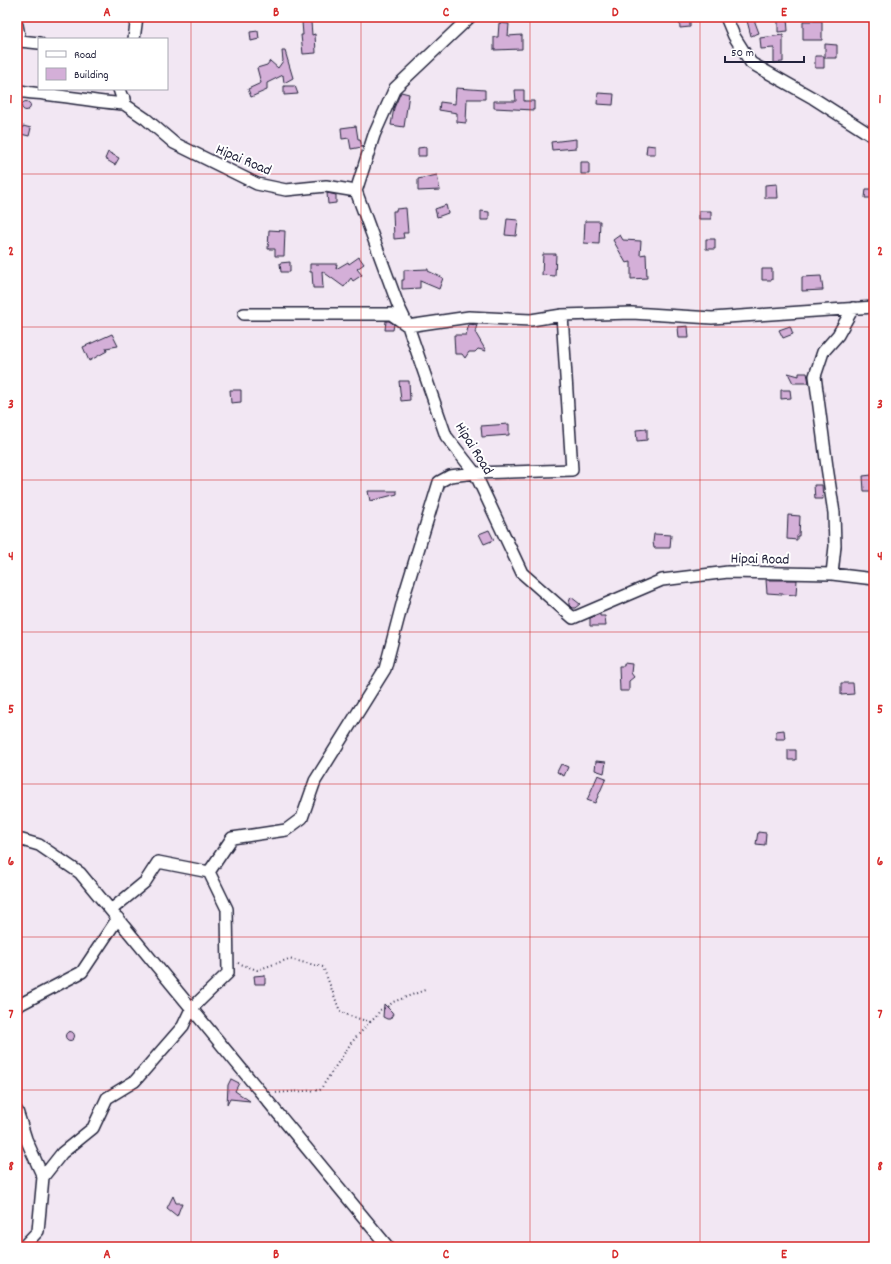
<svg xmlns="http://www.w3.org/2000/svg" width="891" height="1264" font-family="Dekko,sans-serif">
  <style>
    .building { fill: #d4afd8; stroke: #22223b }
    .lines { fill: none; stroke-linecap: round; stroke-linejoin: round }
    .minor-casing { stroke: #22223b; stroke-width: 14 }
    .path { stroke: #22223b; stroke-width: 2; stroke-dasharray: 1 3; stroke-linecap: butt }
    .minor { stroke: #fff; stroke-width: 11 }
    .grid { fill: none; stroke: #d62828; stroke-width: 1; stroke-opacity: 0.55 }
    .labels { text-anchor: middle; stroke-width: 4; stroke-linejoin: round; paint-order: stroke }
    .street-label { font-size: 15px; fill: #22223b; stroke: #fff }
    .neatline { fill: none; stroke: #d62828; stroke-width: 1.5 }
    .grid-label { font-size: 13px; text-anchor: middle; font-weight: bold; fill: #d62828 }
  </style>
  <rect width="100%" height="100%" fill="#f2e7f3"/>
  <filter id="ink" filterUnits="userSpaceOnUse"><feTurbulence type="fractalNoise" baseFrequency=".025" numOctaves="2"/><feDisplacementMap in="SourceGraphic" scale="8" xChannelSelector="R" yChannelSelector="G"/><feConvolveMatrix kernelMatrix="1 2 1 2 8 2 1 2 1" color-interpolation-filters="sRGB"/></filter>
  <g filter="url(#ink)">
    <path class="building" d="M679,17h11v10l-10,1z
      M746,17h7l6,16 -8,3z
      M787,18l1,13 -10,1v-13z
      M803,21h19v19h-19z
      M302,22h9l1,13 3,-1 1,19 -13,1 -2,-19h2z
      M499,23l10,1 -1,12 14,-1v14l-28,1v-13h4z
      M258,31l1,8 -8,2 -1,-9z
      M783,35v27l-9,1v-15l-13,1 -1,-11z
      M825,44l12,1v13h-12z
      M282,51h3l8,27 -9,5 -1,-8 -16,8v7l-16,7 -3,-8 13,-6 -4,-15 10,-3 3,-4 8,7 5,-7z
      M815,56h9v12h-9z
      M284,86h11l3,8 -14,1z
      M456,88l29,2v9h-18l-1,24 -9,-1v-9l-18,-3 1,-8 15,2z
      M515,90h9v11h10v9l-40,-2v-7h22z
      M401,92l8,2 -5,33 -13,-2 3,-17z
      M598,93l16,1 -1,11 -16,-1z
      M21.5 106a4.5 4.5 0 1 1 9 0a4.5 4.5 0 1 1-9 0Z
      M23,126l8,2 -2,8 -8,-2z
      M356,126l2,13h2l2,8 -11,2 -2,-11 -7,1 -1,-11z
      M576,139v9l-24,2 -1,-8z
      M647,145l8,1v8h-9z
      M426,147v9h-8v-8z
      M108,152l11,6 -4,7 -10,-6z
      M581,162h8v12h-8z
      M437,175l3,15 -22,1v-12z
      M777,184l1,14h-13v-13z
      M866,189h8v9h-9z
      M327,193l9,2v8l-8,1z
      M446,205l2,8 -11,4 -2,-8z
      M406,208l2,25h-5l1,5 -10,1 -1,-28h3v-2z
      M481,211l8,1v8h-8z
      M699,211h12v8h-12z
      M507,219l11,1 -2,16 -11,-1z
      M585,221h15l-1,23 -15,-1z
      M269,230l16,1 -1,25h-9v-7h-7z
      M620,235l3,5 18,1 -1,14 6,-1 1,24 -16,1v-17l-5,1 -13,-23z
      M706,239h9v10h-9z
      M543,254h13l-1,22 -13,-1z
      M359,257l5,7 -7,5 5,6 -9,6 -2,-3 -7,9 -22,-16 1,17h-10l-1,-16h-2v-8h27l-1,5 12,-7 1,2z
      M290,262v10h-9l-1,-9z
      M428,269v2l15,7 -4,11 -19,-8v7l-18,1v-9h2v-10z
      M762,269h10v11h-10z
      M821,276l2,14 -21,1v-14z
      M386,321h3l5,3 -1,6h-8z
      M469,324l8,1 -2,7 11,19 -8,-2 -3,3h-6l-4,6 -3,-4h-7l-1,-19h12z
      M688,326l1,12h-10l-1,-11z
      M790,326l3,8 -10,4 -4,-8z
      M112,334l6,12 -12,2 1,3 -18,10 -6,-14z
      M788,373l11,3v-3h8l2,10h-16z
      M399,381h10l1,19 -9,1z
      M230,390h11v12l-10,1z
      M781,390h9l1,8 -10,1z
      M509,424v11l-27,2 -1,-11z
      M647,429v11l-10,1 -1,-11z
      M872,475l2,16h-10l-1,-15z
      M814,485h8l1,14h-8z
      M368,491h29v3l-27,7z
      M788,515l12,1 -1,20h-2v4l-10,-1z
      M489,530l5,10 -10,4 -5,-10z
      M654,534l17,1 -1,13h-16l-1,-6z
      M766,580h31l-1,15 -29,-2z
      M571,597l9,7 -5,4h-3l-3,-3v-3z
      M600,614v2h5l1,10h-16v-8z
      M624,663l8,1 -1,9 3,4 -5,4v10h-9l-1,-25h5z
      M841,683h12l1,11 -13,1z
      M784,730l1,9h-9v-8z
      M788,750h8v10h-8z
      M596,761l10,1 -2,11 -9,-3z
      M561,764l7,3 -4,9 -7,-4z
      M598,775l8,3 -11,25 -8,-3z
      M758,832l8,1 -1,12 -9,-1z
      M265,975v9h-10l-1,-8z
      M384,1004l8,8 1,2 -3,5h-3l-4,-2z
      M65.5 1036a4.5 4.5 0 1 1 9 0a4.5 4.5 0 1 1-9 0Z
      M231,1079l8,4 -4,8 15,10 -20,-2 -3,6 1,-20z
      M173,1196l3,7h6l-5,13 -10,-8z"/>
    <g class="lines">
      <defs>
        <path id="minor" d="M726,17l8,19 17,27 62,35 61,39
          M17,25l3,16 19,2
          M134,39l3,-22
          M119,89l5,15 22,15 28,24 83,41 29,6 40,-4 30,5 42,114 10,21 38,110 29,37 47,100 51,45 89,-38 66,-8 104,2 42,5
          M17,90c9,3 18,3 27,4 27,3 53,8 80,10l1,-5
          M356,191l18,-56 21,-47 75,-71
          M244,314h147l17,12 61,-9 62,3 31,-5 70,-2 80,5 162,-11
          M832,574l3,-28 -1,-33 -7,-46 -12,-91 8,-24 15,-17 15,-27
          M17,842l5,-2 17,5 41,28 308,374
          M209,872l23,-34 54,-8 16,-12 13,-37 70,-112 20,-76 34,-111 11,-6 25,-3 97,-3 -10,-155
          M17,1006l65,-34 36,-54
          M17,1111l9,28 17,38
          M23,1247l15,-16 5,-54 19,-24 31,-25 14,-30 28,-17 48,-55 8,-17 37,-36 -1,-64 -18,-37 -51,-10 -13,20 -34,28"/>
      </defs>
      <use href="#minor" class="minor-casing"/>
      <path class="path" d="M238,963l19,7 32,-11 34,8 17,44 10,5 20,6 -19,21 -31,47 -46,3
        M370,1022l6,-5 4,-7 7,-3 6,-5 32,-12"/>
      <use href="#minor" class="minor"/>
    </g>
  </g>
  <path class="grid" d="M191,17v1230M361,17v1230M530,17v1230M700,17v1230M17,174h857M17,327h857M17,480h857M17,632h857M17,784h857M17,937h857M17,1090h857"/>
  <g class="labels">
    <g class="street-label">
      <text transform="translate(244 159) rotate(23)" y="5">Hipai Road</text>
      <text transform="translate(475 448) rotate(58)" y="5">Hipai Road</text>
      <text transform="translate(760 558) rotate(1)" y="5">Hipai Road</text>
    </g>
  </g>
  <rect width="891" height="1264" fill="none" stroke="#fff" stroke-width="44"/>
  <rect x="38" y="38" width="130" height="52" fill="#ffffff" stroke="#a7a7b1"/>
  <rect x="46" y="51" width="20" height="6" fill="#ffffff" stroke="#a7a7b1"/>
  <text x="74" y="58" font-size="12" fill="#22223b">Road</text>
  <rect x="46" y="68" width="20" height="12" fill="#d4afd8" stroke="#a7a7b1"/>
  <text x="74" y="78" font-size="12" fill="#22223b">Building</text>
  <path d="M725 56v6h79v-6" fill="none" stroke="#22223b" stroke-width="2"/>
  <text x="731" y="56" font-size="12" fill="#22223b" stroke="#ffffff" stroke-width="3" paint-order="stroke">50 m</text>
  <rect x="22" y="22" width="847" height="1220" class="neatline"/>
  <g class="grid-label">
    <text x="107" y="16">A</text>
    <text x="276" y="16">B</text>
    <text x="446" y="16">C</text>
    <text x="615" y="16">D</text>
    <text x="784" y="16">E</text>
    <text x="11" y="103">1</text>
    <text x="880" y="103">1</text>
    <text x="11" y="255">2</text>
    <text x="880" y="255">2</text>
    <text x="11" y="408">3</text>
    <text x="880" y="408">3</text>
    <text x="11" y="560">4</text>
    <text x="880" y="560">4</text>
    <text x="11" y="713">5</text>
    <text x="880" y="713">5</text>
    <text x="11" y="865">6</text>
    <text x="880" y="865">6</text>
    <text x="11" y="1018">7</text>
    <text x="880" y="1018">7</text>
    <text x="11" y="1170">8</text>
    <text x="880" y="1170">8</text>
    <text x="107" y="1258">A</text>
    <text x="276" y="1258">B</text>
    <text x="446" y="1258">C</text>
    <text x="615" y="1258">D</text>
    <text x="784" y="1258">E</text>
  </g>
</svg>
